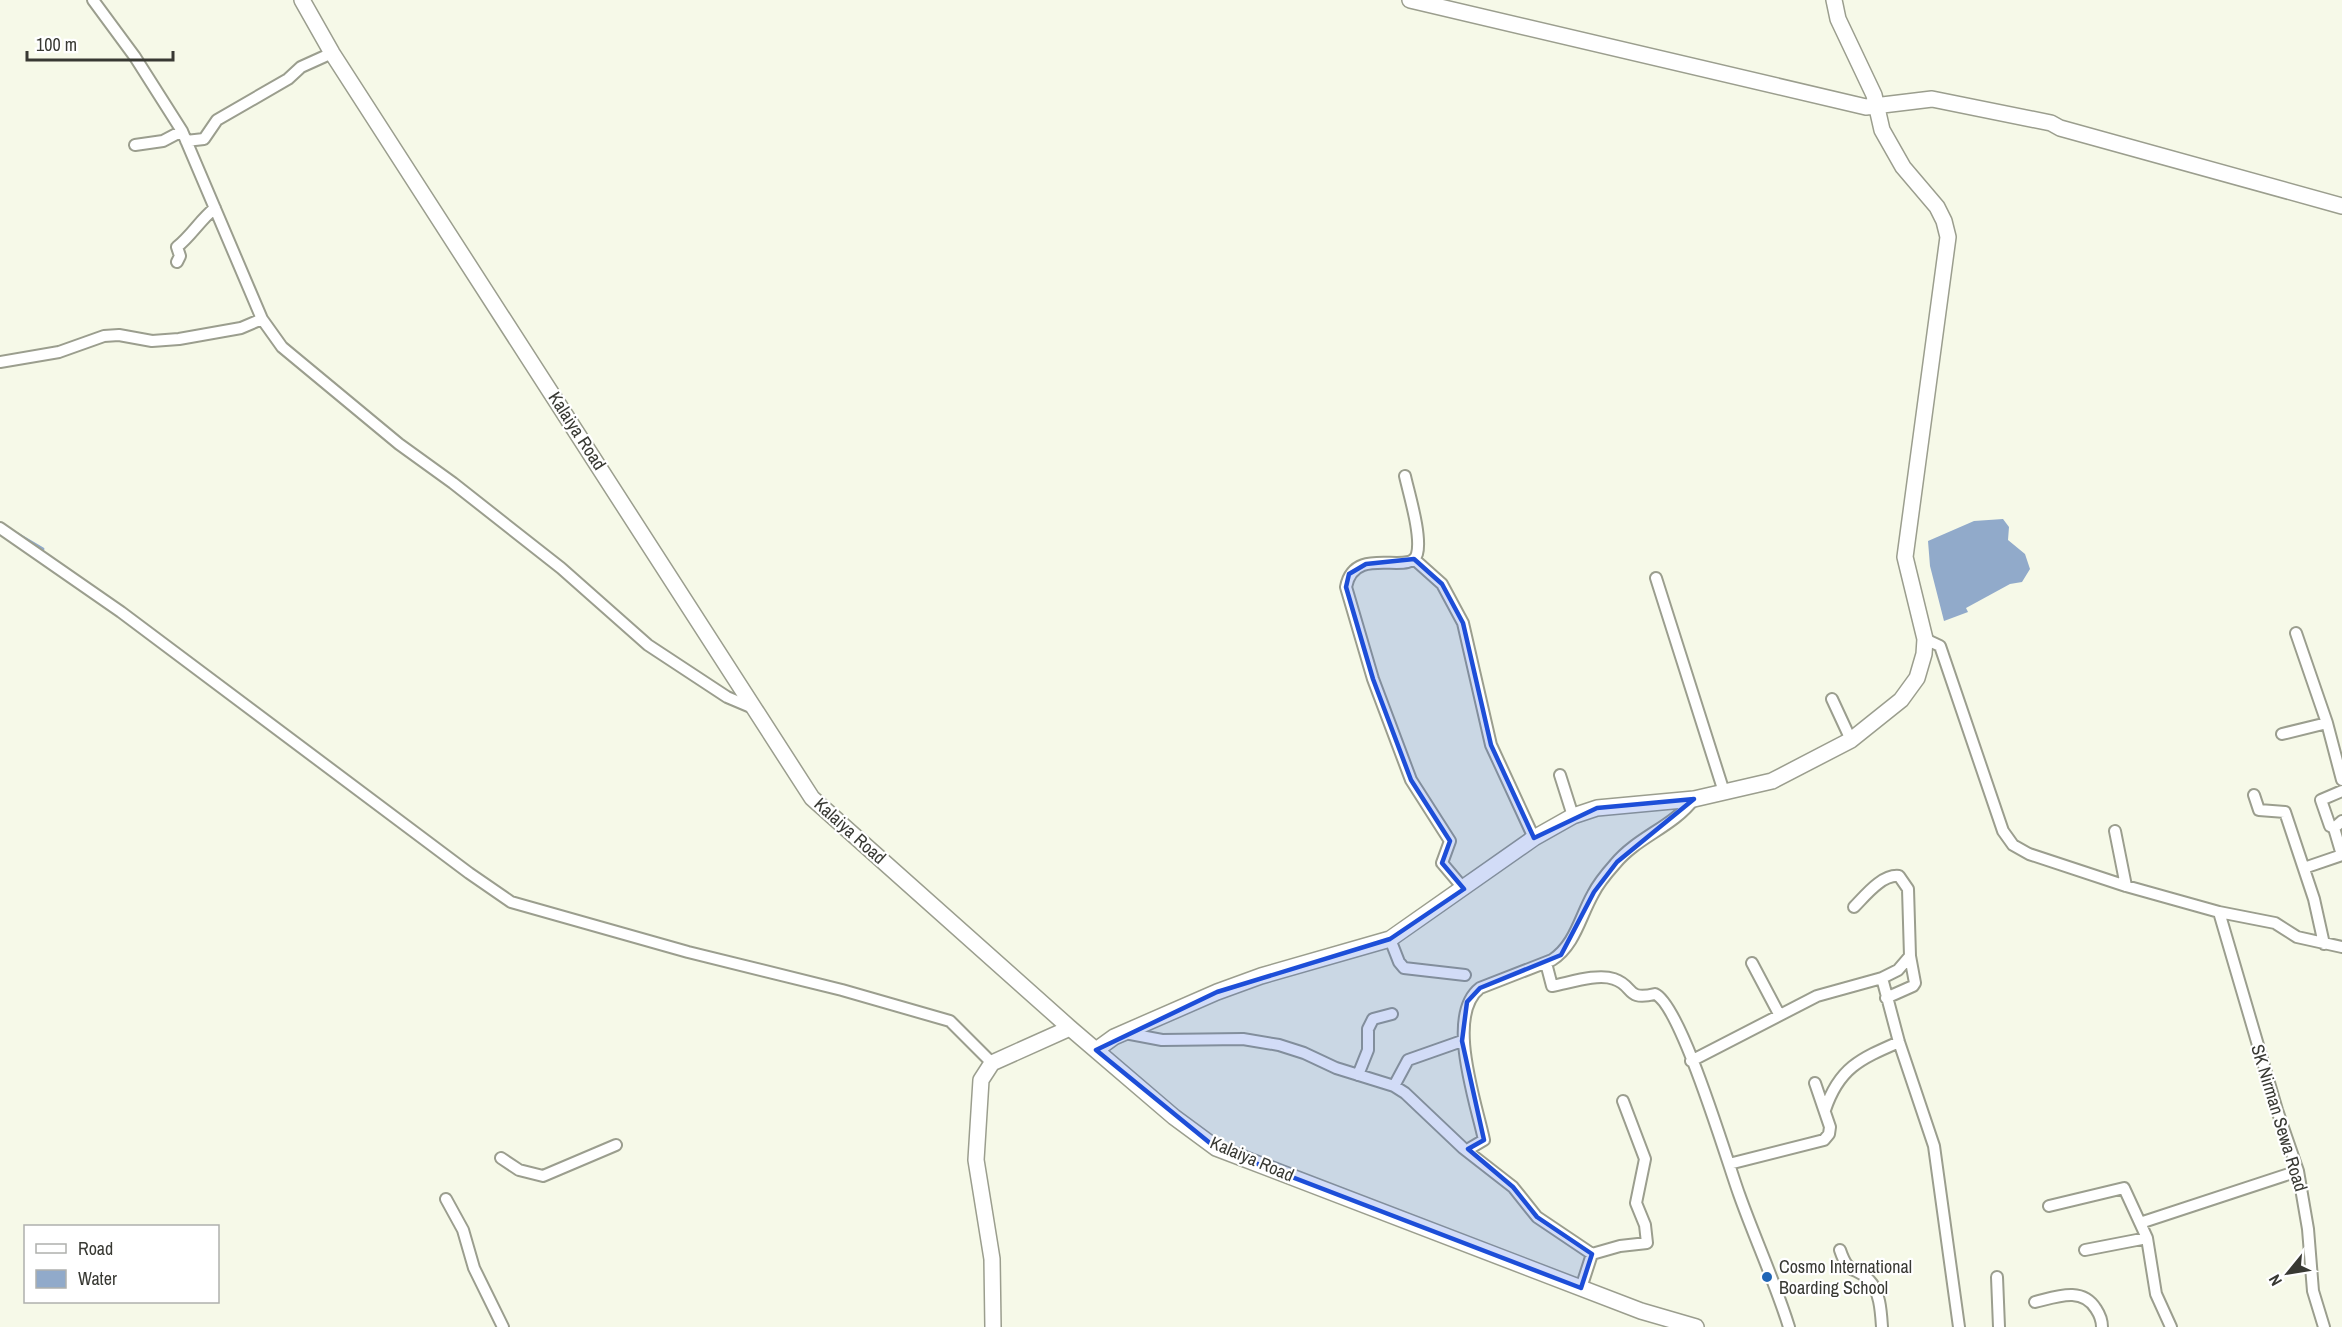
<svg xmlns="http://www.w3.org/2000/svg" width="2342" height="1327" font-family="'Archivo Narrow',sans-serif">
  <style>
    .water { fill: #91aaca }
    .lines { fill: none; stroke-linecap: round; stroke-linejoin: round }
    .stream { stroke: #91aaca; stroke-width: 3 }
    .street-casing { stroke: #9b9e8e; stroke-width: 14 }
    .secondary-casing { stroke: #9b9e8e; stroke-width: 18 }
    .street { stroke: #fff; stroke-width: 10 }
    .secondary { stroke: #fff; stroke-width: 15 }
    .marked { fill: #1d4ed8; fill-opacity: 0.2; stroke: #1d4ed8; stroke-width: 4.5; stroke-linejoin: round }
    .poi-dot { fill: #2066b6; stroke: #fff; stroke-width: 2 }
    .labels { text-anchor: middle; stroke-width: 4.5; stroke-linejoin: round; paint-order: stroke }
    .street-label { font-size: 18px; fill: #383933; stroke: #fff }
    .poi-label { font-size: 18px; fill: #383933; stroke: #fff; text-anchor: start }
  </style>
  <rect width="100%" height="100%" fill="#f6f9e8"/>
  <path class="water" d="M2003,519l6,8 -1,13 17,14 5,15 -8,13 -12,2 -44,24 2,4 -24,9 -14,-55 -2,-25 46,-20z"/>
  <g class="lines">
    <path class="stream" d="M16,533l27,16"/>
    <defs>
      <path id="street" d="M93,0l42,57 47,74 80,188 20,28 117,97 54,39 108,85 87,77 79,52 26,11
        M186,141l18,-2 13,-19 71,-41 13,-12 31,-14
        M135,145l28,-4 19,-10
        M177,262l3,-6 -3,-9c15,-12 23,-27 38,-39
        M0,362l59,-10 45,-16 15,-1 33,6 27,-2 62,-11 21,-9
        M1405,476c4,18 17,60 12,78 -6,23 -63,-11 -71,33l27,92 38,101 39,61 -8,22 22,26
        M0,528l121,84 348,261 42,29 177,50 154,38 108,31 42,42
        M1414,559l28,25 21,39 28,122 43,93
        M1656,578l68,214
        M2296,633l31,90 15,57
        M1925,639l15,7 63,185 10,14 16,9 97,32 93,26 56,11 22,14 45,10
        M1832,699l19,41
        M2282,734l45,-11
        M1560,775l13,41
        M2254,795l5,15 26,2 29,87 10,45
        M2334,828l-4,-2 -9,-26 21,-9
        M2115,831l11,55
        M2304,868l38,-13 -8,-27 8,-7
        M1854,907c11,-11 28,-33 45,-31l9,13 2,67 -12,14 -16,8 17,64 35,104 25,181
        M2219,912l58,198 21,61 10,58 5,62 11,36
        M1390,939l9,23 5,6 61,7
        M1546,963l6,23c17,-3 45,-13 62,-7 21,7 11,22 41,15 26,11 72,167 84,200 16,45 36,88 50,133
        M1752,963l27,51
        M1886,998l27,-12 2,-3 -5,-27
        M1125,1033l37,7 81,-1 36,6 25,8 32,15 58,18 11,7 58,55 50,39 24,30 55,37 -11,34
        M1691,1061l126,-65 65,-18
        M1358,1075l10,-25v-21l5,-10 19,-5
        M1394,1086l14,-26 54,-19
        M1825,1110c14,-42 35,-51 74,-68
        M1467,1150l17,-10c-8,-38 -39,-125 -4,-152l72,-28c23,-15 28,-43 41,-66 5,-10 14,-21 22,-30 22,-27 58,-37 79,-65
        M501,1158l18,12 24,6 73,-31
        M1729,1164l95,-24 5,-6 1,-7 -15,-44
        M446,1199l17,31 11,38 29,59
        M2049,1206l75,-18 23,50
        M2140,1223l158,-52
        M1840,1250c9,27 15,15 29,30 11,11 12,32 13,47
        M2085,1250l62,-12 9,56 15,33
        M1592,1254l28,-8 27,-3 -2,-18 -9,-22 9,-44 -22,-58
        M1997,1277l2,50
        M2035,1302c21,-5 47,-16 61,7 4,6 6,11 6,18"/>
      <path id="secondary" d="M302,0l30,53 480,745 258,230 104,89 42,31 425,163 55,16
        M1410,0l456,107 66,-8 119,24 9,5 282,78
        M1096,1050l18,-13 103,-45 44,-16 129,-37 144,-101 39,-22 24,-8 97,-9 78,-18 79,-41 50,-40 16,-22 7,-24 1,-15 -20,-82 43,-320 -4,-16 -7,-14 -34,-40 -21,-37 -8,-35 -36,-76 -4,-19
        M993,1327l-1,-68 -16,-99 5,-80 11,-17 78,-35"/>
    </defs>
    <use href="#street" class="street-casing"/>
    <use href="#secondary" class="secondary-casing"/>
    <use href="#street" class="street"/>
    <use href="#secondary" class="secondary"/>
  </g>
  <path class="marked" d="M1414,559l28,25 21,39 28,122 43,93 63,-30 97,-9 -77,63 -23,30 -33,63 -81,33 -13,14 -5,39 22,99 -16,9 45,38 24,30 55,37 -11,34 -365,-140 -120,-98 121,-58 173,-53 74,-50 -22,-26 8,-22 -39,-61 -38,-101 -27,-92 3,-13 17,-10z"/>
  <circle class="poi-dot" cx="1767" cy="1277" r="6"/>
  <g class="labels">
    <g class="street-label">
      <text transform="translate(577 431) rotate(57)" y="6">Kalaiya Road</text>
      <text transform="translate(850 831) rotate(42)" y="6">Kalaiya Road</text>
      <text transform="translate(2279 1118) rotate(73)" y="6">SK Nirman Sewa Road</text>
      <text transform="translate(1252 1159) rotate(23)" y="6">Kalaiya Road</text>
    </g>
    <g class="poi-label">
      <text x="1779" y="1273">Cosmo International<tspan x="1779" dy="21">Boarding School</tspan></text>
    </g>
  </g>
  <rect x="24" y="1225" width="195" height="78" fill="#ffffff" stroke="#afb0ad" stroke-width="1.5"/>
  <rect x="36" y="1244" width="30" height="9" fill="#ffffff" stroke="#afb0ad" stroke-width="1.5"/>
  <text x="78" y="1255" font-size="18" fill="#383933">Road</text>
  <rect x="36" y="1270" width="30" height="18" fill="#91aaca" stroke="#afb0ad" stroke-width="1.5"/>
  <text x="78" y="1285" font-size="18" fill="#383933">Water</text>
  <g transform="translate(2288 1273) rotate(240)" stroke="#ffffff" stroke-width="4.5" paint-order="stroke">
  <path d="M0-4.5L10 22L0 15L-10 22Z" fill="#383933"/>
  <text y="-9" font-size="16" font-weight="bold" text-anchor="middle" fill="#383933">N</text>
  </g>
  <path d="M27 51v9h146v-9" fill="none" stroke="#383933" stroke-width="3"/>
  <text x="36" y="51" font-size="18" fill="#383933" stroke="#ffffff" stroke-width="4.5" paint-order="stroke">100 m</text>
</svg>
